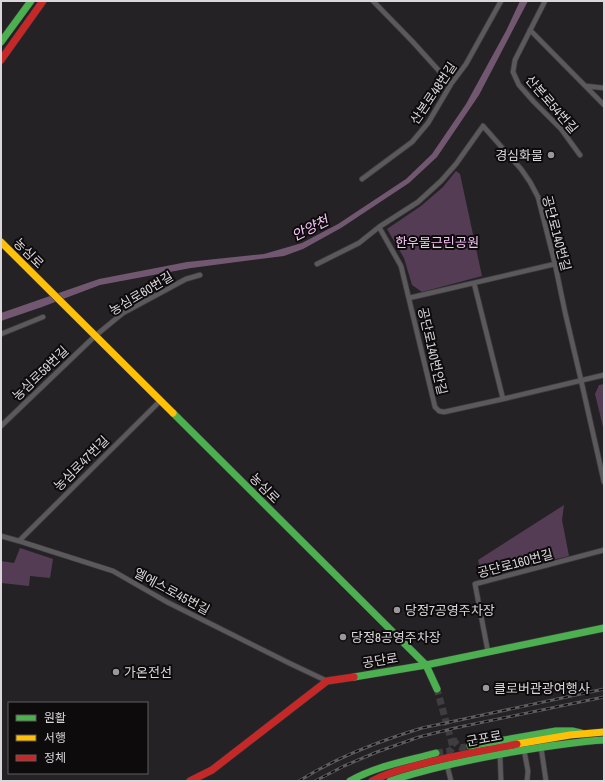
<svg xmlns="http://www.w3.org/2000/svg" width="605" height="782" font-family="'Archivo Narrow','Noto Sans KR',sans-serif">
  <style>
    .green { fill: #543c54 }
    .water { fill: #725771 }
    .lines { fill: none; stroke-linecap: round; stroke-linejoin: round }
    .secondary-tunnel { stroke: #403d40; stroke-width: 7; stroke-dasharray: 7 3.5; stroke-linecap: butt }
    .street-casing { stroke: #3f3c3f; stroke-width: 6 }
    .fast-casing { stroke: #3f3c3f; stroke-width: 8 }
    .slow-casing { stroke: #3f3c3f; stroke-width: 8 }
    .jam-casing { stroke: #3f3c3f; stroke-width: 8 }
    .street { stroke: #5b595b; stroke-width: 4.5 }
    .fast { stroke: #4caf50; stroke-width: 7 }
    .slow { stroke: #ffc107; stroke-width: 7 }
    .jam { stroke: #c62828; stroke-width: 7 }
    .rail-casing { stroke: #5e5d5e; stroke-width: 3 }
    .rail { stroke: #0e0b0d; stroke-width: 1.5; stroke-dasharray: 4.5; stroke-linecap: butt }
    .poi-dot { fill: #9b979a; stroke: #0e0b0d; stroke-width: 1.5 }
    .labels { text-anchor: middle; stroke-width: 4; stroke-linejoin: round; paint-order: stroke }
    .street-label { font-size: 13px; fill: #dad6d9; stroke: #0e0b0d }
    .poi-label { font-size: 13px; fill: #dad6d9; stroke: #0e0b0d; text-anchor: start }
    .park-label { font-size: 13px; fill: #f5c1f4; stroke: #0e0b0d }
    .water-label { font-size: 14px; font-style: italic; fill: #fac6f9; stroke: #0e0b0d }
  </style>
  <rect width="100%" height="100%" fill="#252225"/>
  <path class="green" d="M456,171l4,3 22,102 -60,16 -10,-7 -8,-27 -17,-29 34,-23 22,-19z
    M604,384v43h-1l-8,-33 4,-9z
    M564,505l-2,15 7,36 -87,21 -4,-17z
    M20,548l33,11 -3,19 -20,-2 -1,10 -28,-3v-22l13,2z"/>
  <path class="water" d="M520,1h8l-49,94 -42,62 -28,26 -68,45 -38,21 -19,7 -93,12 -91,17 -58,22 -41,14v-8l98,-34 88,-17 77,-8 38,-11 36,-19 68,-45 26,-25 34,-50 40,-73z"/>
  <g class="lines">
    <path class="secondary-tunnel" d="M453,739c5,9 7,10 17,7
      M436,753l14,-2 3,-4 -16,-58"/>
    <defs>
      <path id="street" d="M373,1l39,40 39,43
        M545,1l-30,59 -2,12 6,13 15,17 27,27 19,26
        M530,30l74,75
        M586,86l18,2
        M362,179l50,-37 16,-19 23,-39 15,-20 35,-63
        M379,227l22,39 34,141 4,4 5,1 59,-13 101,-24
        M317,264l42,-21 20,-16 39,-25 23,-21 15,-17 27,-38 38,43 9,13 8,15 17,67 10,48 16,68 23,102
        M474,283l29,116
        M409,298l146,-34
        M1,334l42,-17
        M1,426l94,-90 28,-23 63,-34 14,-4
        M1,536l18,5 94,30 54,31 122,61 38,18
        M19,541l141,-140
        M488,652l-13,-68 129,-34
        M541,747l5,34
        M524,750l4,21 -1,10
        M500,755l1,26
        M447,765l4,16"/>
      <path id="fast" d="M1,42l30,-41
        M173,413l253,252 11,24
        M354,677l72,-12 178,-37
        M470,746l86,-15h16l9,2
        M350,781c26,-15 57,-20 86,-28
        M390,781c36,-12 73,-20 111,-27 34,-6 68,-12 103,-14"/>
      <path id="slow" d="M1,242l172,171
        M517,744l53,-9 34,-3"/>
      <path id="jam" d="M1,60l42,-59
        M190,781l22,-11 115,-89 27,-4
        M372,781c15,-8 30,-12 46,-16 33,-9 66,-14 99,-21"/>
    </defs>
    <use href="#street" class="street-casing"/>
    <use href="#fast" class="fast-casing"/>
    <use href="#slow" class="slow-casing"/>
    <use href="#jam" class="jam-casing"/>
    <use href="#street" class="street"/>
    <use href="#fast" class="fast"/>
    <use href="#slow" class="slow"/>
    <use href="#jam" class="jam"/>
    <defs>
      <path id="rail" d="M299,781c38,-24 80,-40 123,-53l182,-39
        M315,781l29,-15 33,-14 42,-15 36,-9 149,-31"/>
    </defs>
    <use href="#rail" class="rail-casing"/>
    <use href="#rail" class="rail"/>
  </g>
  <g class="poi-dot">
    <circle cx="551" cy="155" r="4"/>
    <circle cx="397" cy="610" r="4"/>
    <circle cx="343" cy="637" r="4"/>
    <circle cx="116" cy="672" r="4"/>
    <circle cx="486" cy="688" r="4"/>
  </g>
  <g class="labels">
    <g class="street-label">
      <text transform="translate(433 93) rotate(-56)" y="5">산본로48번길</text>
      <text transform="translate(552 104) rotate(49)" y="5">산본로54번길</text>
      <text transform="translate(557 233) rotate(75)" y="5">공단로140번길</text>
      <text transform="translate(29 253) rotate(45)" y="5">농심로</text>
      <text transform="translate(141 293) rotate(-31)" y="5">농심로60번길</text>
      <text transform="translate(433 351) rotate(77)" y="5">공단로140번안길</text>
      <text transform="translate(40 373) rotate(-44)" y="5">농심로59번길</text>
      <text transform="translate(81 463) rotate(-45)" y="5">농심로47번길</text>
      <text transform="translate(265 488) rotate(45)" y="5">농심로</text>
      <text transform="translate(515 563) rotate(-15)" y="5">공단로160번길</text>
      <text transform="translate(172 591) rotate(28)" y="5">엘에스로45번길</text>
      <text transform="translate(380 660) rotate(-9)" y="5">공단로</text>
      <text transform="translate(484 738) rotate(-11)" y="5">군포로</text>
    </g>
    <g class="poi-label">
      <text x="543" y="160" text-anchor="end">경심화물</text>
      <text x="405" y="615">당정7공영주차장</text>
      <text x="351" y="642">당정8공영주차장</text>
      <text x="124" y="677">가온전선</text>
      <text x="494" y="693">클로버관광여행사</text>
    </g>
    <g class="park-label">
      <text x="437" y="247">한우물근린공원</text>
    </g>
    <g class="water-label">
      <text transform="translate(310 228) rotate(-26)" y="5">안양천</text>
    </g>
  </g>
  <rect width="605" height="782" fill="none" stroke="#dad6d9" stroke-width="4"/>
  <rect x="8" y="702" width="140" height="72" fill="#0e0b0d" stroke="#605c5f"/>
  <rect x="16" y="715" width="20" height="6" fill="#4caf50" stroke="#605c5f"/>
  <text x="44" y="722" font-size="12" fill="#dad6d9">원활</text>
  <rect x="16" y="735" width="20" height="6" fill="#ffc107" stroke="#605c5f"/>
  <text x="44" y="742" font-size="12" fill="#dad6d9">서행</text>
  <rect x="16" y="755" width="20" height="6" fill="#c62828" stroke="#605c5f"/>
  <text x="44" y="762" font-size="12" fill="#dad6d9">정체</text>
</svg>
